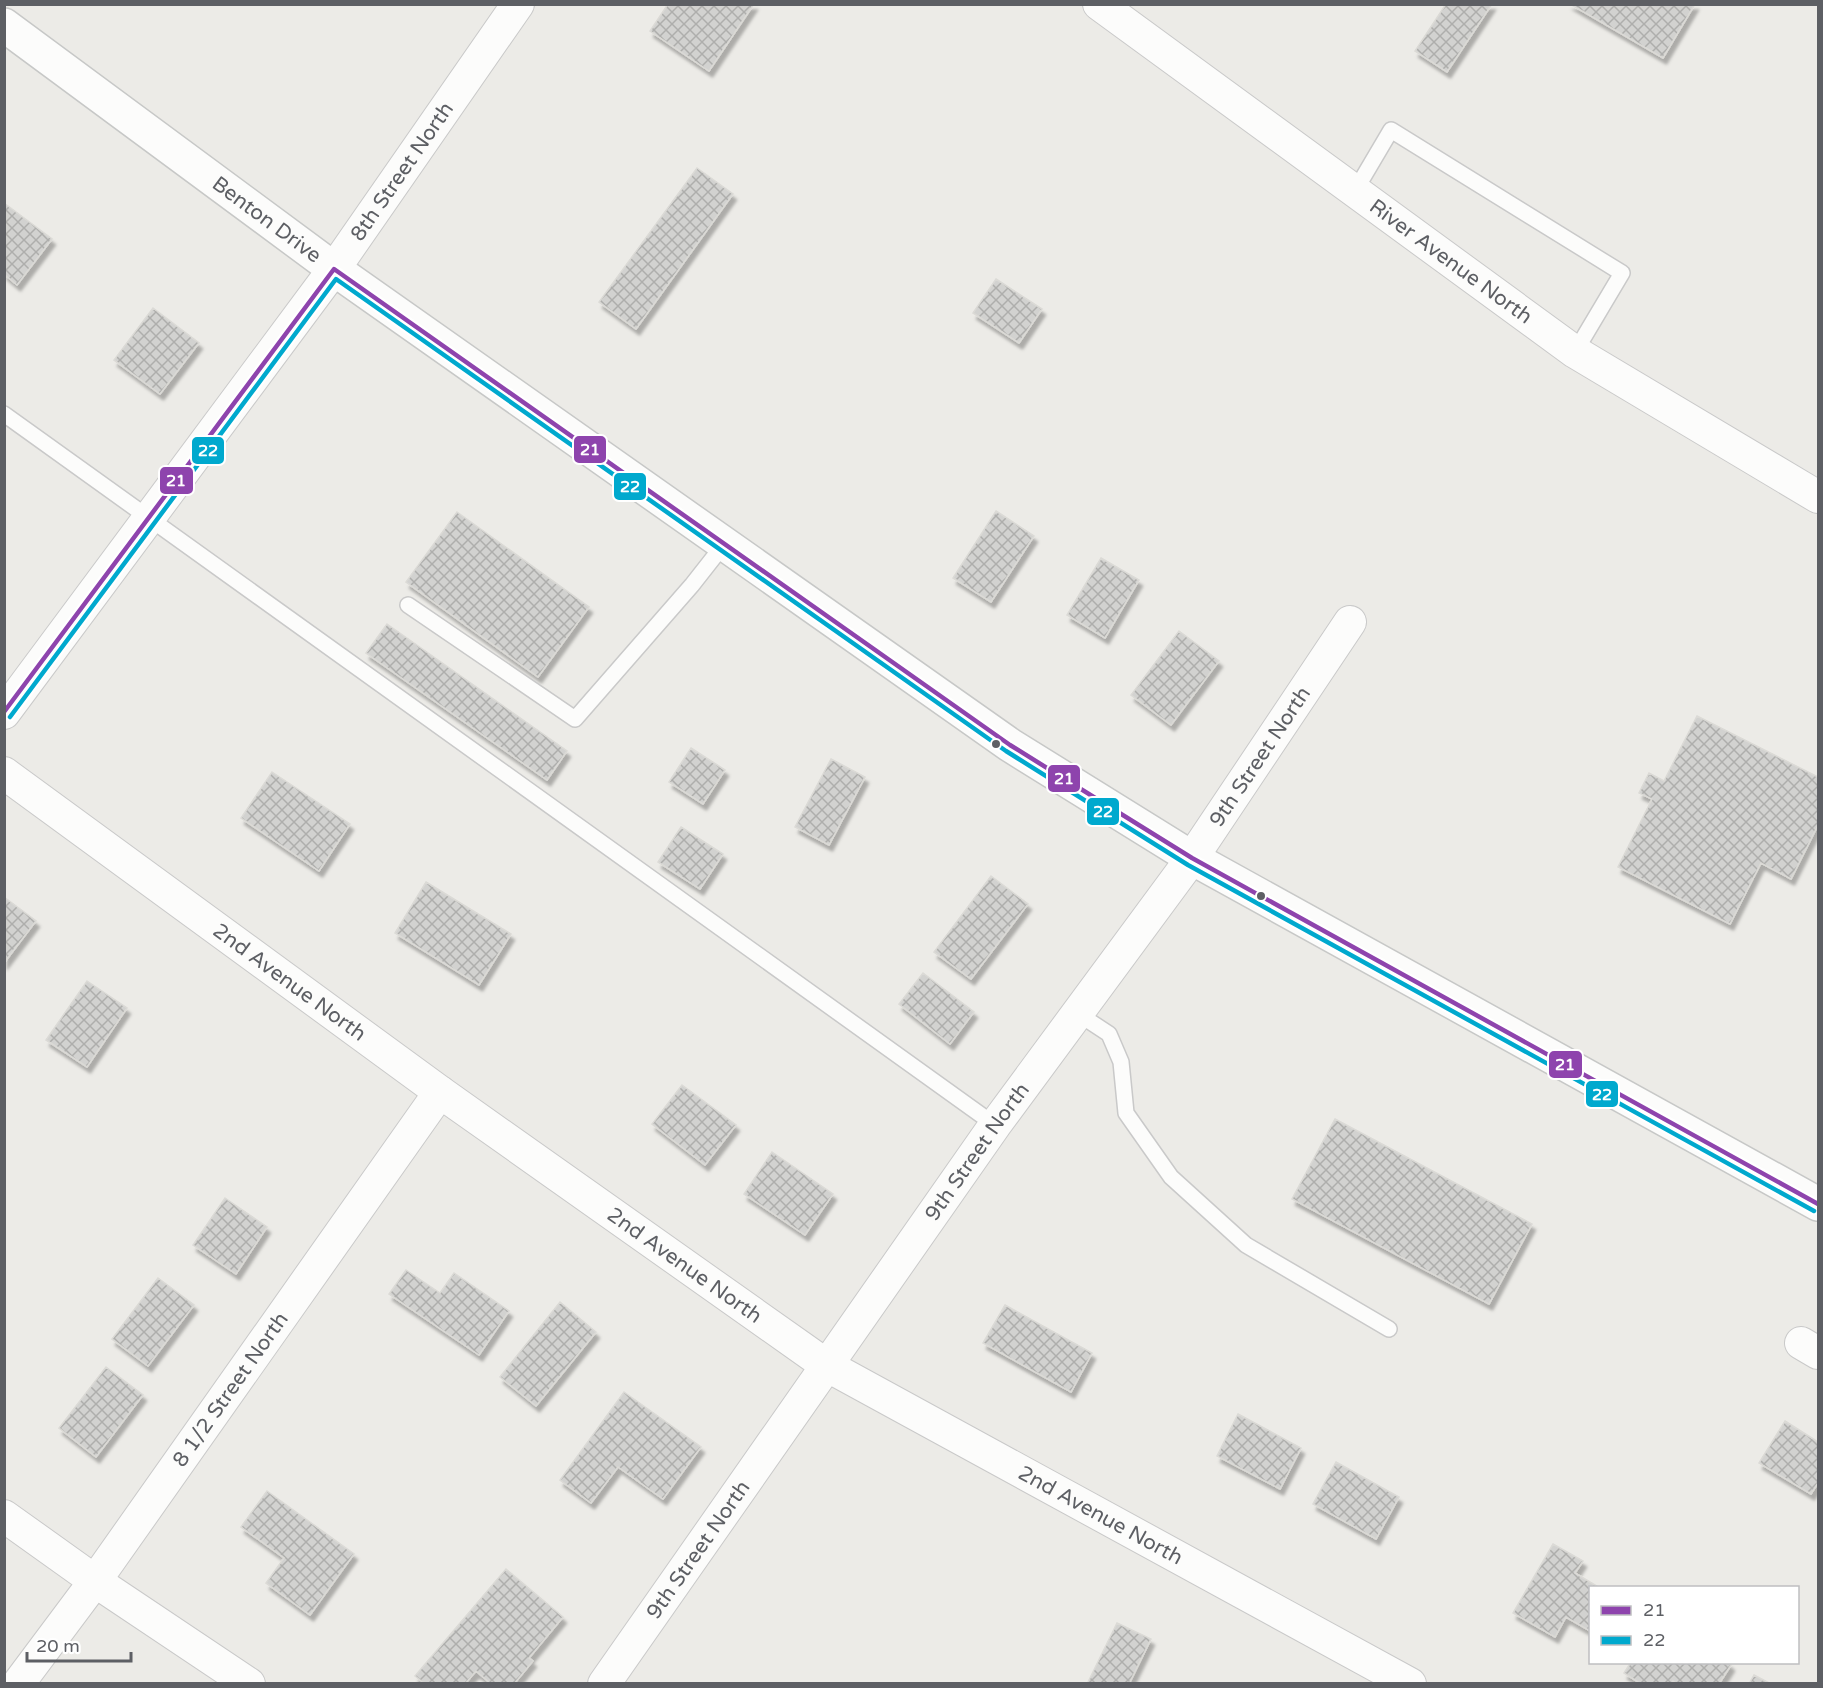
<svg xmlns="http://www.w3.org/2000/svg" width="1823" height="1688" font-family="'Varela Round',sans-serif">
  <style>
    .building { fill: url(#building-cross-hatch); stroke: #dbdad6; stroke-width: 1.5; filter: url(#shadow) }
    .lines { fill: none; stroke-linecap: round; stroke-linejoin: round }
    .lane-casing { stroke: #c9c9c9; stroke-width: 18 }
    .street-casing { stroke: #c9c9c9; stroke-width: 34 }
    .secondary-casing { stroke: #c7c8c7; stroke-width: 36 }
    .lane { stroke: #fcfcfb; stroke-width: 15 }
    .street { stroke: #fcfcfb; stroke-width: 32 }
    .secondary { stroke: #fcfcfb; stroke-width: 33 }
    .bus-1-casing { stroke: #fff; stroke-width: 9 }
    .bus-2-casing { stroke: #fff; stroke-width: 9 }
    .bus-1 { stroke: #8e44ad; stroke-width: 4.5 }
    .bus-2 { stroke: #00a9ce; stroke-width: 4.5 }
    .bus-dot { fill: #5d5f64; stroke: #fff; stroke-width: 2 }
    .labels { text-anchor: middle; stroke-width: 5; stroke-linejoin: round; paint-order: stroke }
    .street-label { font-size: 21px; fill: #5d5f64; stroke: #fff }
    .line-badge { stroke: #fff; stroke-width: 2 }
    .badge-label { font-size: 16px; text-anchor: middle; font-weight: bold; fill: #fff }
  </style>
  <defs>
    <pattern id="building-cross-hatch" width="8" height="8" patternUnits="userSpaceOnUse" patternTransform="scale(1.5)"><rect width="8" height="8" fill="#d2d2d0"/><path d="M0 0l8 8M0 8l8-8" fill="none" stroke="#aeaeac"/></pattern>
    <filter id="shadow"><feDropShadow dx="3.5" dy="6" stdDeviation="1.5" flood-color="#0004"/></filter>
  </defs>
  <rect width="100%" height="100%" fill="#ecebe7"/>
  <path class="building" d="M668,4h86l-45,67 -59,-40z
    M1446,4h46l-45,68 -32,-21z
    M1570,4h125l-32,54z
    M697,168l36,26 -97,135 -37,-27z
    M4,203l48,36 -35,46 -13,-11z
    M996,279l46,30 -23,34 -46,-30z
    M153,308l46,35 -39,51 -46,-34z
    M996,511l38,25 -43,66 -38,-24z
    M457,512l132,95 -51,70 -132,-95z
    M1101,558l38,22 -34,58 -38,-23z
    M387,624l180,127 -20,29 -181,-127z
    M1179,631l40,30 -48,64 -40,-30z
    M1697,716l121,61v48l-27,54 -30,-16 -31,61 -112,-57 34,-68 -13,-6 10,-20 15,8z
    M691,748l34,22 -22,34 -34,-22z
    M831,759l34,18 -36,68 -34,-18z
    M272,772l78,52 -31,47 -78,-53z
    M681,827l42,27 -23,35 -42,-27z
    M991,876l37,28 -57,75 -37,-27z
    M426,882l85,52 -32,51 -84,-52z
    M4,897l32,24 -32,42z
    M923,973l51,39 -24,32 -51,-40z
    M87,981l40,27 -40,59 -41,-27z
    M682,1085l54,40 -31,40 -53,-41z
    M1335,1119l197,105 -43,80 -197,-105z
    M772,1152l61,42 -28,41 -61,-41z
    M225,1198l42,29 -31,47 -43,-29z
    M406,1270l34,23 14,-20 55,38 -30,44 -90,-61z
    M158,1278l36,27 -46,61 -36,-27z
    M560,1302l36,30 -60,74 -36,-29z
    M1005,1305l87,48 -21,39 -88,-49z
    M106,1367l37,28 -47,62 -37,-29z
    M624,1392l77,55 -38,52 -45,-32 -27,36 -31,-23z
    M1238,1414l63,34 -21,41 -63,-33z
    M1785,1421l33,21v41l-7,11 -52,-31z
    M1336,1462l63,35 -23,42 -63,-35z
    M267,1491l87,63 -44,61 -44,-32 18,-25 -43,-31z
    M1553,1544l30,17 -8,12 25,15h-10v43l-24,-14 -11,20 -42,-24z
    M506,1569l57,48 -34,41 4,3 -19,23h-23l-15,-13 -11,13h-40l-10,-8z
    M1117,1623l34,16 -22,45h-39l-2,-2z
    M1631,1662h97l3,3 -12,19h-42l-4,-3 -1,3h-31l-17,-11z
    M1754,1675l17,9h-22z"/>
  <g class="lines">
    <defs>
      <path id="lane" d="M1355,191l36,-61 231,143 -47,79
        M4,414l991,711
        M408,605l167,114 117,-134 33,-42
        M1077,1013l32,21 12,28 5,51 45,64 75,68 143,84"/>
      <g id="street">
        <path id="s1" d="M1099,4l476,348 243,145"/>
        <path id="s2" d="M4,713l330,-444 184,-265"/>
        <path id="s3" d="M4,773l436,319 386,273 584,319"/>
        <path d="M1801,1343l17,10"/>
        <path d="M4,1516l91,65 154,103"/>
        <path id="s4" d="M18,1684l77,-103 345,-489"/>
        <path id="s5" d="M604,1684l391,-559 197,-267 158,-236"/>
      </g>
      <g id="secondary">
        <path id="s6" d="M4,25l330,244 676,476 182,113 626,346"/>
      </g>
    </defs>
    <use href="#lane" class="lane-casing"/>
    <use href="#street" class="street-casing"/>
    <use href="#secondary" class="secondary-casing"/>
    <use href="#lane" class="lane"/>
    <use href="#street" class="street"/>
    <use href="#secondary" class="secondary"/>
    <defs>
      <path id="bus-1" d="M4,712l330,-443 676,476 182,113 626,346"/>
      <path id="bus-2" d="M10,717l326,-438 670,472 182,114 626,346"/>
    </defs>
    <use href="#bus-1" class="bus-1-casing"/>
    <use href="#bus-2" class="bus-2-casing"/>
    <use href="#bus-1" class="bus-1"/>
    <use href="#bus-2" class="bus-2"/>
  </g>
  <g class="bus-dot">
    <circle cx="996" cy="744" r="5"/>
    <circle cx="1261" cy="896" r="5"/>
  </g>
  <g class="labels">
    <g class="street-label">
      <text dy="7" stroke="none"><textPath href="#s2" startOffset="672">8th Street North</textPath></text>
      <text dy="7" stroke="none"><textPath href="#s6" startOffset="327">Benton Drive</textPath></text>
      <text dy="7" stroke="none"><textPath href="#s1" startOffset="436">River Avenue North</textPath></text>
      <text dy="7" stroke="none"><textPath href="#s5" startOffset="1136">9th Street North</textPath></text>
      <text dy="7" stroke="none"><textPath href="#s3" startOffset="354">2nd Avenue North</textPath></text>
      <text dy="7" stroke="none"><textPath href="#s5" startOffset="650">9th Street North</textPath></text>
      <text dy="7" stroke="none"><textPath href="#s3" startOffset="840">2nd Avenue North</textPath></text>
      <text dy="7" stroke="none"><textPath href="#s4" startOffset="363">8 1/2 Street North</textPath></text>
      <text dy="7" stroke="none"><textPath href="#s3" startOffset="1326">2nd Avenue North</textPath></text>
      <text dy="7" stroke="none"><textPath href="#s5" startOffset="164">9th Street North</textPath></text>
    </g>
  </g>
  <g class="line-badge">
    <rect x="573" y="435" width="34" height="29" rx="6" fill="#8e44ad"/>
    <rect x="191" y="436" width="34" height="29" rx="6" fill="#00a9ce"/>
    <rect x="159" y="466" width="35" height="29" rx="6" fill="#8e44ad"/>
    <rect x="613" y="472" width="34" height="29" rx="6" fill="#00a9ce"/>
    <rect x="1047" y="764" width="34" height="29" rx="6" fill="#8e44ad"/>
    <rect x="1086" y="797" width="34" height="29" rx="6" fill="#00a9ce"/>
    <rect x="1548" y="1050" width="35" height="29" rx="6" fill="#8e44ad"/>
    <rect x="1585" y="1080" width="34" height="28" rx="6" fill="#00a9ce"/>
  </g>
  <g class="badge-label">
    <text x="590" y="455">21</text>
    <text x="208" y="456">22</text>
    <text x="176" y="486">21</text>
    <text x="630" y="492">22</text>
    <text x="1064" y="784">21</text>
    <text x="1103" y="817">22</text>
    <text x="1565" y="1070">21</text>
    <text x="1602" y="1100">22</text>
  </g>
  <rect width="1823" height="1688" fill="none" stroke="#5d5f64" stroke-width="12"/>
  <rect x="1589" y="1586" width="210" height="78" fill="#ffffff" stroke="#bebfc1" stroke-width="1.5"/>
  <rect x="1601" y="1606" width="30" height="9" fill="#8e44ad" stroke="#bebfc1" stroke-width="1.5"/>
  <text x="1643" y="1616" font-size="18" fill="#5d5f64">21</text>
  <rect x="1601" y="1636" width="30" height="9" fill="#00a9ce" stroke="#bebfc1" stroke-width="1.5"/>
  <text x="1643" y="1646" font-size="18" fill="#5d5f64">22</text>
  <path d="M27 1652v9h104v-9" fill="none" stroke="#5d5f64" stroke-width="3"/>
  <text x="36" y="1652" font-size="18" fill="#5d5f64" stroke="#ffffff" stroke-width="4.5" paint-order="stroke">20 m</text>
</svg>
